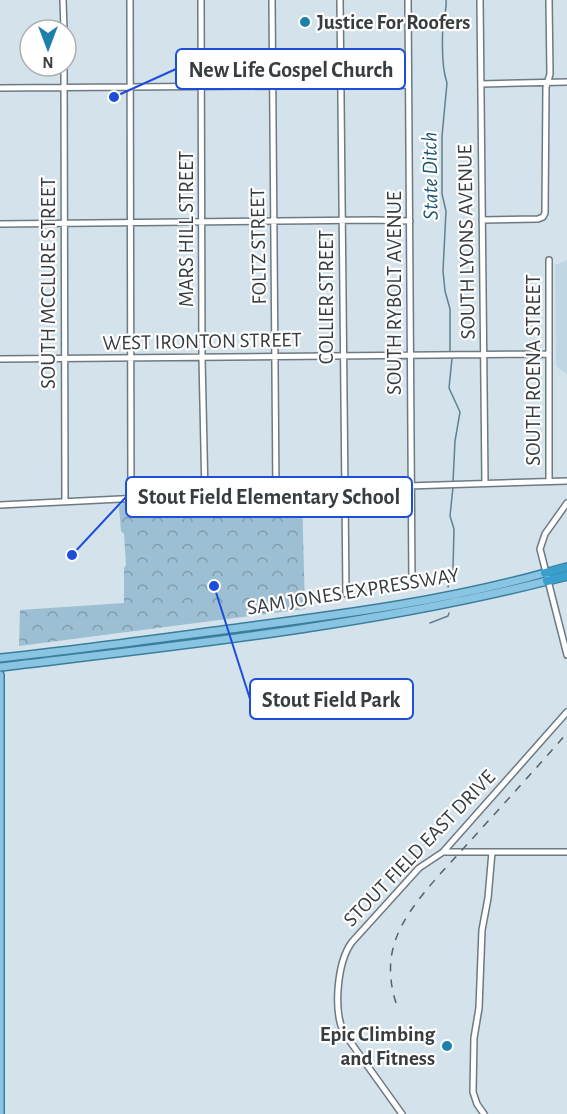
<svg xmlns="http://www.w3.org/2000/svg" width="567" height="1114" font-family="'Alegreya Sans',sans-serif">
  <style>
    .built { fill: #c0d6e3 }
    .park { fill: url(#park-crowns) }
    .lines { fill: none; stroke-linecap: round; stroke-linejoin: round }
    .stream { stroke: #608193; stroke-width: 1.5 }
    .minor-casing { stroke: #6d7a82; stroke-width: 8 }
    .major-casing { stroke: #3a7d9c; stroke-width: 10 }
    .highway-casing { stroke: #3a7d9c; stroke-width: 10 }
    .minor { stroke: #fff; stroke-width: 5 }
    .major { stroke: #89c5e2; stroke-width: 7 }
    .highway { stroke: #3b9fce; stroke-width: 8 }
    .rail { stroke: #586064; stroke-width: 1.5; stroke-dasharray: 8 8; stroke-linecap: butt }
    .poi-dot { fill: #1c80ab; stroke: #fff; stroke-width: 2 }
    .labels { text-anchor: middle; stroke-width: 4.5; stroke-linejoin: round; paint-order: stroke }
    .poi-label { font-size: 21px; font-weight: bold; fill: #373d40; stroke: #fff; text-anchor: start }
    .street-label { font-size: 21px; fill: #373d40; stroke: #fff }
    .water-label { font-size: 22px; font-style: italic; fill: #1d556f; stroke: #fff }
    .leader { fill: none; stroke: #1d4ed8; stroke-width: 2 }
    .callout-dot { fill: #1d4ed8; stroke: #fff; stroke-width: 2 }
    .callout { fill: #fff; stroke: #1d4ed8; stroke-width: 2 }
    .callout-label { font-size: 22px; text-anchor: middle; font-weight: bold; fill: #373d40 }
  </style>
  <defs>
    <pattern id="park-crowns" width="20" height="18" patternUnits="userSpaceOnUse" patternTransform="scale(1.5)"><rect width="20" height="18" fill="#9dbfd3"/><path d="M2 6a3 3 0 1 1 6 0M12 15a3 3 0 1 1 6 0" fill="none" stroke="#819cad"/></pattern>
  </defs>
  <rect width="100%" height="100%" fill="#d3e2eb"/>
  <path class="built" d="M567,260v114l-11,-8 -1,-101z"/>
  <path class="park" d="M302,496l3,113 -286,37 1,-36 104,-7v-35l2,-3 -2,-31 -3,-3 -2,-24 4,-4z"/>
  <g class="lines">
    <path class="stream" d="M446,0c1,8 -2,16 -3,24 -1,18 -2,42 4,59l-5,53v58l4,17 -3,60 2,20 5,18v43
      M452,358l-3,30 11,24 -5,29 -2,41
      M448,587l5,-18 1,-40 -4,-13 3,-29
      M430,623l18,-7 1,-3"/>
    <defs>
      <path id="minor" d="M63,0l1,30
        M130,0l1,498
        M201,0l1,358 3,137
        M272,0l4,492
        M340,0l6,594
        M408,0l4,585
        M480,0l5,483
        M64,66l1,435
        M481,84l86,-2
        M0,88l408,-3
        M482,220l56,-1 5,-2 2,-4 1,-126 4,-13 -1,-74
        M0,224l375,-4 35,1
        M0,359l548,-5
        M549,481v-221
        M567,503l-22,31 -5,15 27,106
        M0,505l344,-17 223,-7
        M443,852h124
        M402,1114l-58,-81c-11,-22 -7,-71 8,-91l67,-74 24,-16 124,-140
        M484,1114l-7,-10 -4,-12 1,-54 5,-30 3,-78 6,-32 4,-46"/>
      <path id="major" d="M0,658c85,-9 169,-21 253,-32 98,-13 196,-26 292,-53
        M0,667c183,-22 368,-41 547,-86
        M0,675v439"/>
      <path id="highway" d="M545,573l22,-6
        M547,581l20,-5"/>
    </defs>
    <use href="#minor" class="minor-casing"/>
    <use href="#major" class="major-casing"/>
    <use href="#highway" class="highway-casing"/>
    <use href="#minor" class="minor"/>
    <use href="#major" class="major"/>
    <use href="#highway" class="highway"/>
    <path class="rail" d="M396,1003c-7,-22 -8,-45 1,-67 11,-29 44,-63 66,-87 35,-39 70,-77 104,-116"/>
  </g>
  <g class="poi-dot">
    <circle cx="305" cy="22" r="6"/>
    <circle cx="447" cy="1046" r="6"/>
  </g>
  <g class="labels">
    <g class="poi-label">
      <text x="317" y="29">Justice For Roofers</text>
      <text x="435" y="1041" text-anchor="end">Epic Climbing<tspan x="435" dy="24">and Fitness</tspan></text>
    </g>
    <g class="street-label">
      <text transform="translate(186 229) rotate(-90)" y="7">MARS HILL STREET</text>
      <text transform="translate(466 242) rotate(-91)" y="7">SOUTH LYONS AVENUE</text>
      <text transform="translate(258 246) rotate(-91)" y="7">FOLTZ STREET</text>
      <text transform="translate(48 283) rotate(-90)" y="7">SOUTH MCCLURE STREET</text>
      <text transform="translate(394 293) rotate(-90)" y="7">SOUTH RYBOLT AVENUE</text>
      <text transform="translate(326 297) rotate(-90)" y="7">COLLIER STREET</text>
      <text transform="translate(202 341) rotate(-1)" y="7">WEST IRONTON STREET</text>
      <text transform="translate(533 370) rotate(-90)" y="7">SOUTH ROENA STREET</text>
      <text transform="translate(353 591) rotate(-9)" y="7">SAM JONES EXPRESSWAY</text>
      <text transform="translate(419 848) rotate(-46)" y="7">STOUT FIELD EAST DRIVE</text>
    </g>
    <g class="water-label">
      <text transform="translate(429 176) rotate(-91)" y="8">State Ditch</text>
    </g>
  </g>
  <path class="leader" d="M114 97L176 69M72 555L126 497M214 586L250 699"/>
  <g class="callout-dot">
    <circle cx="114" cy="97" r="6"/>
    <circle cx="72" cy="555" r="6"/>
    <circle cx="214" cy="586" r="6"/>
  </g>
  <g class="callout">
    <rect x="176" y="49" width="229" height="40" rx="6"/>
    <rect x="126" y="477" width="286" height="40" rx="6"/>
    <rect x="250" y="679" width="163" height="40" rx="6"/>
  </g>
  <g class="callout-label">
    <text x="291" y="77">New Life Gospel Church</text>
    <text x="269" y="504">Stout Field Elementary School</text>
    <text x="331" y="707">Stout Field Park</text>
  </g>
  <g transform="translate(48 48) rotate(180)"><circle r="28" fill="#ffffff" stroke="#afb1b3" stroke-width="1.5"/>
  <path d="M0-4.5L10 22L0 15L-10 22Z" fill="#1c80ab"/>
  <text y="-9" font-size="16" font-weight="bold" text-anchor="middle" fill="#373d40">N</text>
  </g>
</svg>
